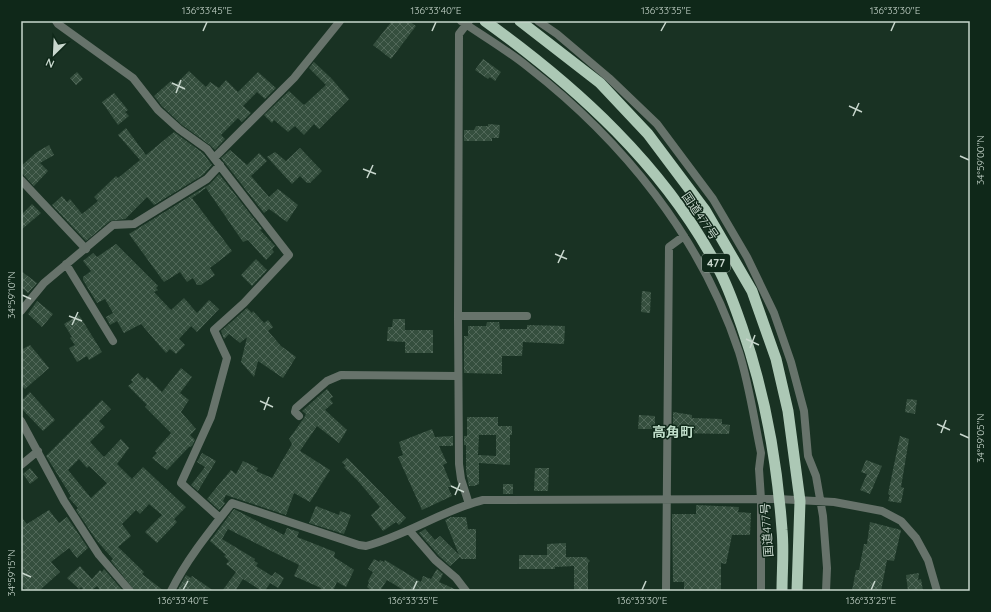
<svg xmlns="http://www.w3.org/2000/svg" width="991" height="612" font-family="Quicksand,'Noto Sans JP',sans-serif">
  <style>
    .building { fill: url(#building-cross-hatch); fill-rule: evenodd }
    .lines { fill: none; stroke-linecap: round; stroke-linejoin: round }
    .minor { stroke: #67736b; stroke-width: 8 }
    .trunk { stroke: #acc8b5; stroke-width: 11 }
    .ticks { fill: none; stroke: #c8d7cd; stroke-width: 1.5 }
    .labels { text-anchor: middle; stroke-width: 3; stroke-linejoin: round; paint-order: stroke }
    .shield { fill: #0f2819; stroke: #90a297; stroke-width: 1 }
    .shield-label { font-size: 11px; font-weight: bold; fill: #c8d7cd }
    .street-label { font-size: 12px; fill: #c8d7cd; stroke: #0f2819 }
    .quarter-label { font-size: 14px; font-weight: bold; fill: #c0deca; stroke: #0f2819 }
    .neatline { fill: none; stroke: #c8d7cd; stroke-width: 1.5 }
    .ticks-label { font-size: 10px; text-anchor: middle; fill: #c8d7cd }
  </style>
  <defs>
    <pattern id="building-cross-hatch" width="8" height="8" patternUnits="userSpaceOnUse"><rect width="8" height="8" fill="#354f3e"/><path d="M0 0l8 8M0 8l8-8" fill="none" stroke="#516859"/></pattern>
  </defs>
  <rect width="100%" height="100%" fill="#193223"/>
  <path class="building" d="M392,21h17l7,5 -25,33 -18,-14z
    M483,59l18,13 -6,9 -5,-4 -2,2 -13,-9z
    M314,62l18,17 17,20 -30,30 -5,-5 -10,11 -9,-9 -7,6 -14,-12 -2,3 -8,-8 25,-24 15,14 22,-20 -17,-17z
    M189,71l17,16 4,-5 9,6 7,-8 12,12 20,-20 18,16 -11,11 -8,-7 -14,14 8,7 -9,9 -4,-4 -17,17 4,4 -10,11 -5,-5 -28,-20 -20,-19 -8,-10 17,-15 4,4z
    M77,72l6,7 -7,6 -6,-7z
    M114,93l14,17 -3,2 4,4 -11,9 -16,-23z
    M488,124l12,1 -1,13h-7v3h-28v-11h10l2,-4h12z
    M126,128l20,27 28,-23 29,21 9,12 -9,10 -49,30 -7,-8 -22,22 -15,2 -24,20 -34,-36 10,-9 5,6 3,-3 12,15 16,-13 -4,-4 22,-21 2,2 22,-18 -22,-25z
    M49,145l5,10 -14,8 8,8 -14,15 -13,-14v-6l16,-14z
    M300,148l22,23 -12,12h-3l-7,-7 -8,8 -25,-27 8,-5 11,9z
    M230,150l17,15 12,-12 8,8 -16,15 18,21 9,-8 20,16 -11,17 -18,-13 -5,4 -43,-55z
    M219,174l43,55 -2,1 15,16 -3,3 2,3 -8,8 -18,-20 -5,2 -37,-54 -14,10 40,53 -22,17 5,7 -14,10h-4l-4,-7 -6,4 -7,-10 -16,10 -35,-48 81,-50z
    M32,204l9,9 -20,17v-15z
    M116,244l42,42 -2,2 2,2 -4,2 17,18 13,-12 13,15 12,-13 10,9 -22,23 -6,-6 -12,13 6,6 -9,9 -6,-5 -4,4 -25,-29 -17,9 -7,-12 -7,4 -4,-8 7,-4 -8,-14 -8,4 -14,-23v-3l8,-6 -8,-10 10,-8 4,4z
    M256,259l11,11 -15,16 -11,-11z
    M21,271l16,12 -9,10 -7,-6z
    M642,291l9,1 -1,21 -9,-1z
    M37,301l16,13 -11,13 -14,-13z
    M247,308l5,5 1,-2 11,12 4,-3 5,7 -5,4 13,15 15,11 -13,21 -25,-17 -4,16 -13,-15 6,-25 -7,6 -11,-9 -5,5 -3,-8z
    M79,315l23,37 -13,8 -2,-4 -10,6 -8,-14 6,-3 -5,-7 2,-1 -8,-13z
    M393,319h12v11h28v23h-28v-11l-18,-1 1,-14h4z
    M487,322h12l1,7h27v-4l38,1 -1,18 -41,-2 -1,14h-20v18l-38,-1v-37h4v-10h18z
    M30,345l19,23 -24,21 -4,-4v-35z
    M181,368l11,9 -12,16 9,7 -8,12 15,17 -6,6 5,5 -3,6 -3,1 -22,23 -15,-12 5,-5 -2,-2 16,-18 -26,-26 2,-2 -19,-19 5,-4 -2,-2 7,-7 7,7 2,-3 15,15z
    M327,389l6,8 -3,2 3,4 -8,7 22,20 -8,13 -22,-17 -17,25 30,19 -20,32 -16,-9 -8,22 -60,-20 -3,6 2,2 -6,7 -12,-11 24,-29 5,4 7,-13 15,7 -2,3 16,7 20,-34 -3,-5 15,-21 2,-4 -4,-3z
    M30,392l25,28 -12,11 -22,-23v-7z
    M907,399l10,1 -2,14 -10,-2z
    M102,400l9,9 -12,12 6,6 -15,15 14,15 17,-18 8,9 -12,16 15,15 11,-12 43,40 -12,12 3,3 -20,21 -12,-11 17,-17 -13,-11 -9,10 -4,-4 -14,14 9,12 -13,11 26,25 -2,2 22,17h-29l-24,-30 2,-2 -16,-18 -21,-31 2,-2 -9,-10 2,-2 -25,-40zM79,459l8,9 2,-2 18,17 -16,15 -23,-28z
    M673,412l19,3v3l30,1v5l8,1 -1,9 -56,-1z
    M639,415l16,1v13h-17z
    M467,417h31v9h14v9h-2v30l-31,-2v21l-5,2h-5l-3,-15v-26h-2v-9h3zM479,435h17v21l-18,-1z
    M432,429l3,8 18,-1v10h-14l8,17 -4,2 9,22h-4l4,9 -30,14 -24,-53 5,-2 -4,-13z
    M900,436l9,3 -8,48 3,1 -3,15 -13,-2 2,-6 -2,-1z
    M202,453l14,8 -18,30 -7,-6 14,-18 -8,-5z
    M347,458l59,60 -7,7 -3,-3 -13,9 -12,-16 9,-8 -22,-26 -14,-14 2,-1 -4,-4z
    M866,460l16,6 -12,28 -10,-4 7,-16 -6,-2z
    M30,468l8,10 -8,6 -7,-10z
    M535,468h14l-1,23h-14z
    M503,484h10v10h-10z
    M696,505l43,2 -1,5 13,1 -1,22h-18l-6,29 -5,-1v28h-31v-2h-6v-7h-11l-1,-68h24z
    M316,506l23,9 1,-4 11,4 -7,19 -35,-11z
    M234,509l50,26 3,-7 12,4 -2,5 38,15 -1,5 20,13 -8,17 -9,-5 -4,9h-13l1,-3 -27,-12 5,-11 -71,-36 -6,10 33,20 -1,2 4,2 -2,3 16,10 3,-4 9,6 -6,10 -8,-5 -5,8h-3l-19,-12 -8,12h-13l14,-19 -10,-8 3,-3 -5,-5 2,-1 -16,-14z
    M49,510l10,13 8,-6 21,31 -11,10 -8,-10 -18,14 9,10 -21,19h-12l-6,-6v-68l6,7z
    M451,517h15l2,12h8v30h-15l-1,-2 -10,9 -11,-10 -20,-23 6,-4 10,11 5,-4 19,19 -14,-35z
    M870,522l31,8 -7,31 -7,-1 -6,31h-29l4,-21h3l5,-26h3z
    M566,543v14h20l4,4 -2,2v28h-14v-25l-19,1v2h-36v-14h28v-11z
    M374,559l5,3 1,-2 4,2 1,-2 36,22 2,-6 8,3 6,-10 6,5 -4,8 20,9h-54l-18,-11 -7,11h-8l-5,-4 2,-4 -1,-2 5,-9 -5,-3z
    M80,566l12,13 8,-9 2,2 2,-3 19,22h-22l-4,-5 -6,5h-11l3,-2 -2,-2 -2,2 -12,-11z
    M919,573l-1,7 3,-1 2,12h-15l-2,-16z
    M186,575l5,3 1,-2 22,15h-37z"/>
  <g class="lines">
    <path class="minor" d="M56,21l2,3 75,54 25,32 21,19 28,20 82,106 -45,48 -30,27 13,28 -16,59 -30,66 39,35
      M461,21c22,15 46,29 67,46 95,74 173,170 211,285 10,32 15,67 22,101l-2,16 2,30v92
      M538,21l19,13 52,44 48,46 56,75 34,58 27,56 17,49 13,49 4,45 8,20 7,40 4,52 -1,23
      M214,158l80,-80 46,-57
      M21,180l65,69
      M66,264l47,77
      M21,311l23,-28 69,-58 21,-1 73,-45 13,-14
      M458,316l1,-282 10,-13
      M299,416l-4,-4 1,-4 31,-27 14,-6 117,1
      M21,421l43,80 35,54 31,36
      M21,465l17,-14
      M469,504l-8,-25 -2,-15 -1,-148h69
      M409,530l26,30 21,18 10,13
      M171,591c16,-32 39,-60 61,-88l127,42 7,1c41,-11 77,-36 117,-46l295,-1 56,3 48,9 19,10 15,17 12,22 9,31
      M666,591l3,-344 15,-11"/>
    <path class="trunk" d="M485,21c92,66 179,145 233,247 10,18 17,39 24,59 23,66 35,134 40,203 2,20 0,41 0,61
      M520,21l80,62 48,51 57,76 47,81 24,68 12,52 12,90 -3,90"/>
  </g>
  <path class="ticks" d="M203,31l4,-9M432,31l4,-9M661,31l5,-9M891,31l4,-9M172,83l13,6M176,93l5,-13M849,106l13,6M853,116l6,-13M960,156l9,4M363,169l13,5M367,178l6,-13M555,254l12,5M558,263l6,-13M22,295l9,4M69,316l13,5M72,325l6,-13M746,339l13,6M750,348l5,-13M260,401l13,6M264,410l5,-13M937,424l13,6M941,433l5,-13M960,434l9,4M451,486l13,6M455,495l5,-12M22,573l9,4M183,590l5,-9M413,590l4,-9M642,590l4,-9M871,590l4,-9"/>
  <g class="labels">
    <rect class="shield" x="702" y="254" width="28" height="18" rx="3"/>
    <g class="shield-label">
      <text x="716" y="267">477</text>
    </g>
    <g class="street-label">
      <text transform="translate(700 216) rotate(56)" y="4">国道477号</text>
      <text transform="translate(767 530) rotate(-94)" y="4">国道477号</text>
    </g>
    <g class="quarter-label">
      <text x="673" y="437">高角町</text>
    </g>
  </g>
  <rect width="991" height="612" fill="none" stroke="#0f2819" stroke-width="44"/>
  <g transform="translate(54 54) rotate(204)" stroke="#0f2819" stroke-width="3" paint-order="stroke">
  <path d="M0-3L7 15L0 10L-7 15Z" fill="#c8d7cd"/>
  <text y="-6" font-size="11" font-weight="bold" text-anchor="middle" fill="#c8d7cd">N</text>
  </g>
  <rect x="22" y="22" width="947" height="568" class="neatline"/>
  <g class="ticks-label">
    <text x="207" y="14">136°33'45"E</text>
    <text x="436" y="14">136°33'40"E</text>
    <text x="666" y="14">136°33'35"E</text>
    <text x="895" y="14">136°33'30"E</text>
    <text transform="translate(980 160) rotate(-90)" y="4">34°59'00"N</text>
    <text transform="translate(11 295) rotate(-90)" y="4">34°59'10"N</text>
    <text transform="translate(980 438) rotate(-90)" y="4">34°59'05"N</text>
    <text transform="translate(11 573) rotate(-90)" y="4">34°59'15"N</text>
    <text x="183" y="604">136°33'40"E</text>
    <text x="413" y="604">136°33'35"E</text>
    <text x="642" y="604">136°33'30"E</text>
    <text x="871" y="604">136°33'25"E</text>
  </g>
</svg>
